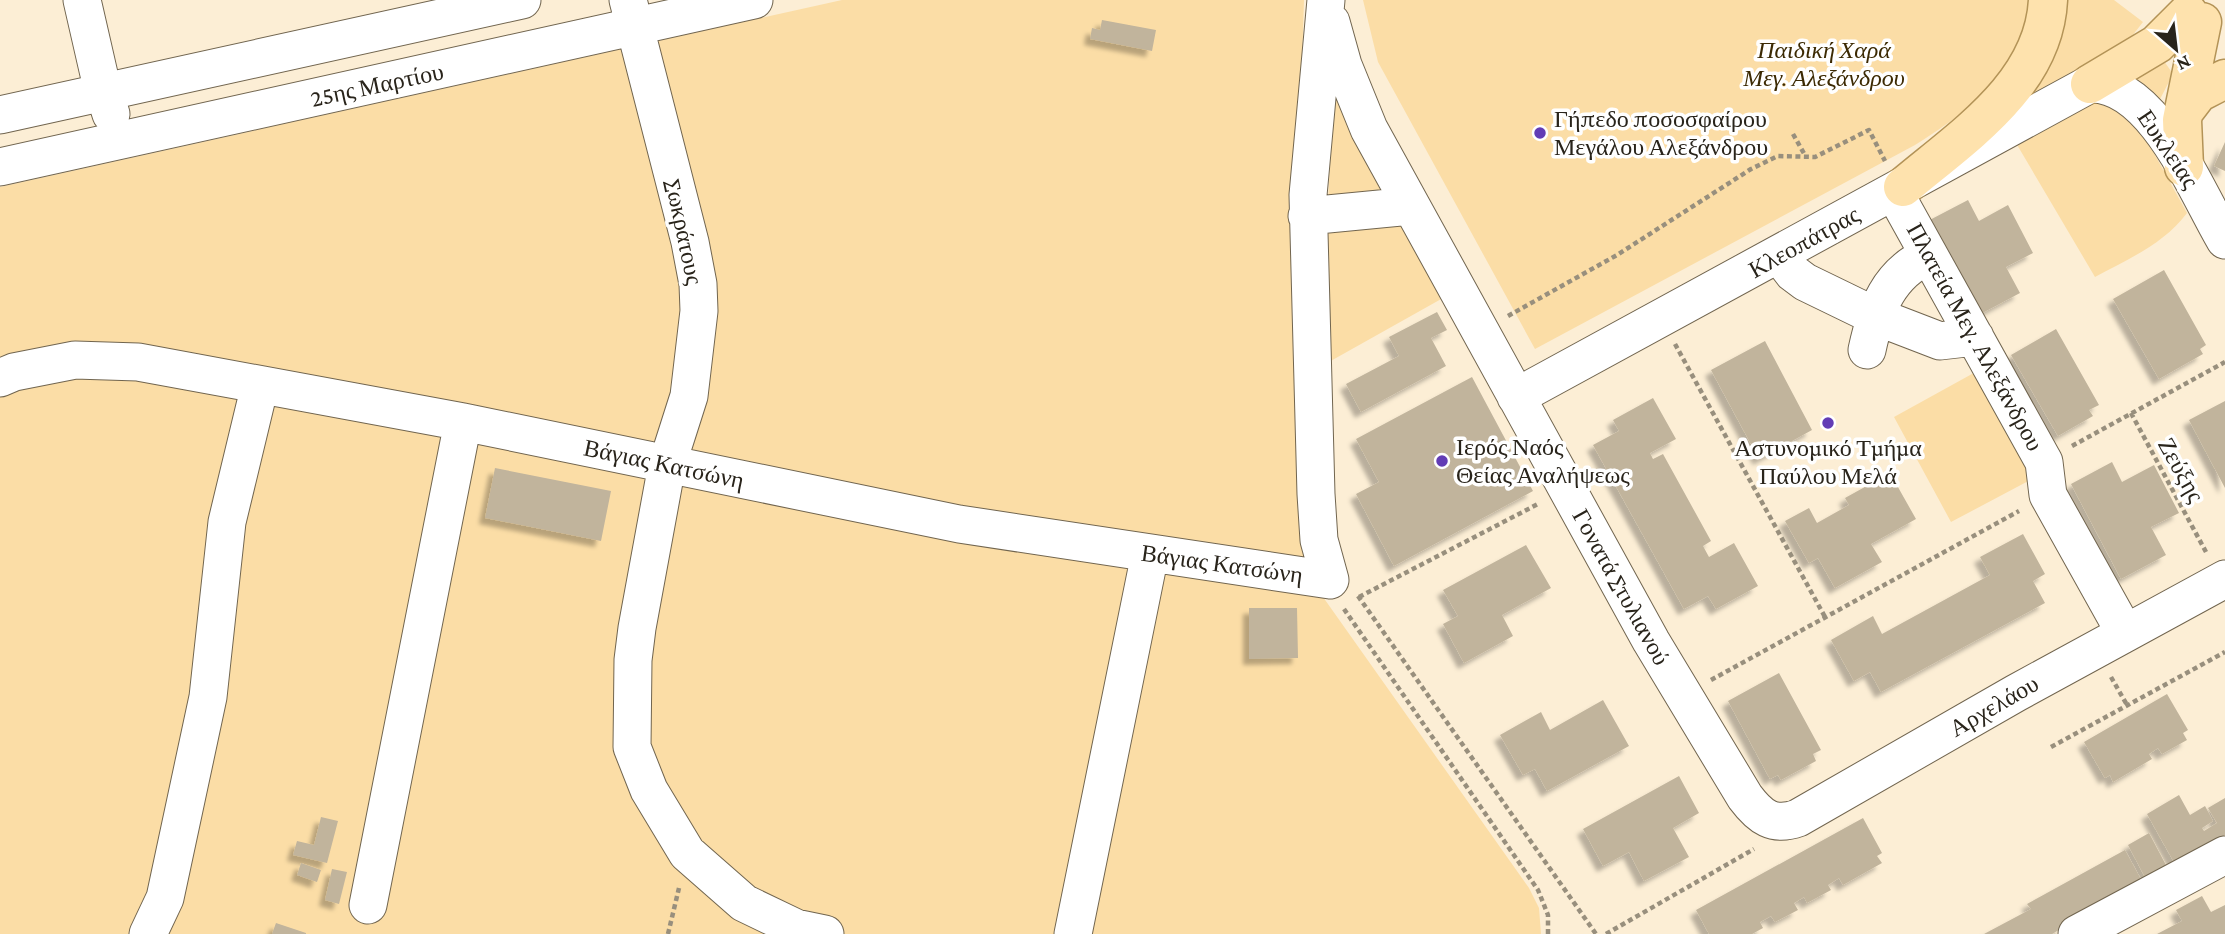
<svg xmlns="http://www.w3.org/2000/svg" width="2225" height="934" font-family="'Crimson Pro',serif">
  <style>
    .green { fill: #fbdda6 }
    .building { fill: #c1b49c; filter: url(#shadow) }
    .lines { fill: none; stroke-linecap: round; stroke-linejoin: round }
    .minor-casing { stroke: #71654f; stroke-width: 39 }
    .major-casing { stroke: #b39357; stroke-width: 41 }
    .path { stroke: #988f7d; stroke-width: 4.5; stroke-dasharray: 5 3.5; stroke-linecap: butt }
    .minor { stroke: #fff; stroke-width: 37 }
    .major { stroke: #fee2ad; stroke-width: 38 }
    .poi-dot { fill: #623cb5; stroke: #fff; stroke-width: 2.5 }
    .labels { text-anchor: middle; stroke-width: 7; stroke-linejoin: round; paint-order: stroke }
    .park-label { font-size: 24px; font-style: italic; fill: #3c2a03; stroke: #fff }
    .street-label { font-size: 24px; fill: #29241b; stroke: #fff }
    .poi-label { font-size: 24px; fill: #29241b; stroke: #fff; text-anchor: start }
  </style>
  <defs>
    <filter id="shadow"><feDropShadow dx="-6" dy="6" stdDeviation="2" flood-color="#0004"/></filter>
  </defs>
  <rect width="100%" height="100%" fill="#fceed5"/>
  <path class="green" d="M842,0h462l-7,215 26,382 206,291 10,20 2,26h-1541v-747z
    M1363,0h670c-1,64 -69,115 -118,145l-380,204 -157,-287z
    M2063,0h51l29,22 -18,23 -110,60z
    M2164,61l9,13 -15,29 -25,-26z
    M1334,80l109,218 -123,69z
    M2100,100l39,26 48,87c-23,31 -59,46 -92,64l-82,-139z
    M1981,369l57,107 -87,46 -57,-105z"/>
  <path class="building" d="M1102,20l54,10 -4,21 -62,-12 2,-11 8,2z
    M2225,142v29l-11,-5z
    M1968,200l11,21 29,-16 25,48 -27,14 14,26 -47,25 -49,-95z
    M2164,270l42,75 -6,4 3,5 -44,25 -46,-80z
    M1437,312l10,18 -16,8 15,28 -85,46 -15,-28 53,-28 -10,-19z
    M2056,329l43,76 -10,5 4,6 -35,20 -47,-81z
    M1765,341l47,89 -53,29 -48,-89z
    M1472,377l61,114 -139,75 -38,-72 23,-12 -23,-43z
    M1653,398l23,41 -26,14 3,6 10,-5 48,87 -8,5 6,11 25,-14 24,43 -42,23 -8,-13 -24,13 -91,-164 26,-14 -6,-11z
    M2225,401v87l-36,-68z
    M2112,462l10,20 32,-17 25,48 -28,14 15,28 -45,24 -50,-95z
    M495,468l116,23 -10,50 -116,-23z
    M1890,473l26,46 -45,25 11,18 -47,26 -17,-30 -9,5 -24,-42 24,-13 8,15 32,-18 -4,-7z
    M2023,534l22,40 -12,7 12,22 -164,89 -11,-20 -16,9 -23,-41 42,-24 9,18 108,-59 -10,-18z
    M1526,545l25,43 -49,27 11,21 -49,27 -21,-39 15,-8 -15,-26z
    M1249,608h48l1,50 -49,1z
    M1779,673l42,77 -8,4 3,7 -35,19 -3,-5 -8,4 -42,-78z
    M2167,694l21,36 -5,3 4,7 -25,14 -4,-6 -9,6 3,5 -39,23 -3,-7 -5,3 -21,-36z
    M1603,700l26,46 -82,45 -12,-22 -12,6 -23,-40 41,-23 9,18z
    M1679,776l20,37 -26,15 16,29 -45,24 -15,-29 -26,14 -20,-37z
    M2179,795l11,20 15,-9 8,15 -11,7 2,3 13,-8 -9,-15 17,-10v37l-50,29 -28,-50z
    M321,817l17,4 -11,42 -34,-8 4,-14 17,4z
    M1863,818l19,35 -5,3 5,7 -39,22 -4,-7 -11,7 3,5 -24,13 -3,-6 -10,6 4,7 -23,12 -4,-6 -11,6 3,6 -11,6h-43l-13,-24z
    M2149,833l18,34 -21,12 -18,-34z
    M2125,850l18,33 -83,41 2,4 -10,6h-68l47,-25 -4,-5z
    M301,863l20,7 -4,12 -20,-7z
    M332,869l15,3 -8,32 -14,-4z
    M2202,896l9,16 14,-7v29h-68l25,-13 -6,-11z
    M276,923l30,10v1h-34z"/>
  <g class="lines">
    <defs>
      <path id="minor" d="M82,0l19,83 10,31
        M628,0l62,242 8,42 1,27 -10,85 -22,69 -30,163 -4,32 -1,87 17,43 38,63 57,50 52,25 29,6
        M1331,22l12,43 26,64 282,512 94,156c15,20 28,30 53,21l218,-125 209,-114
        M0,115l522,-115
        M0,167l754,-167
        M1894,192l150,270 4,33 77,138
        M1307,216l104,-10
        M1780,256l13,17 12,9 70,34 65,25 35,-4
        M1867,350c9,-42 21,-76 62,-95
        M0,378l14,-6 61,-12 63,2 325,60 496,102 371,56 -11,-40 -3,-46 -8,-299 18,-195
        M1516,397l574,-313c64,-2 107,109 135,156
        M368,905l95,-483
        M148,934l17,-36 43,-201 19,-175 33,-137
        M1073,934l77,-380
        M2077,934l148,-79"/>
      <path id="major" d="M2090,84l67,-40 31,-31
        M2185,110l13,-17 27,-14
        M2184,167l-2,-47 20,-98
        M1903,187c59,-50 141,-102 145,-187"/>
    </defs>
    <use href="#minor" class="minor-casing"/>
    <use href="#major" class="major-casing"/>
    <path class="path" d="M1793,134l13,23
      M1508,316l109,-61 134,-86 27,-13 37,1 54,-27 16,31
      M1675,344l150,273
      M2131,413l75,139
      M2072,446l153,-84
      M1358,596l238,338
      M1359,597l179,-93
      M1344,609l194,281 10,25v19
      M2111,677l16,28
      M1711,680l308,-169
      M2051,747l174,-95
      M668,934l11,-46
      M1606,934l148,-85"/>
    <use href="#minor" class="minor"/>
    <use href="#major" class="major"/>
  </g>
  <g class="poi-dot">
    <circle cx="1540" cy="133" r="7"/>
    <circle cx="1828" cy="423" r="7"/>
    <circle cx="1442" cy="461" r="7"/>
  </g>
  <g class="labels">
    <g class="park-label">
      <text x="1824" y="58">Παιδική Χαρά<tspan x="1824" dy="28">Μεγ. Αλεξάνδρου</tspan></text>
    </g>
    <g class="street-label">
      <text transform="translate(377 85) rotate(-12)" y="8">25ης Μαρτίου</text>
      <text transform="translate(2168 149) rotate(56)" y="8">Ευκλείας</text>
      <text transform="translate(684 232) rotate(78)" y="8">Σωκράτους</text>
      <text transform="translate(1804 242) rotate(-29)" y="8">Κλεοπάτρας</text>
      <text transform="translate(1975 337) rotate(61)" y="8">Πλατεία Μεγ. Αλεξάνδρου</text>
      <text transform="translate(664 464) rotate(12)" y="8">Βάγιας Κατσώνη</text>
      <text transform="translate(2181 470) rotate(61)" y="8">Ζεύξης</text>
      <text transform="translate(1222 564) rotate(8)" y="8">Βάγιας Κατσώνη</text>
      <text transform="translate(1621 587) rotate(61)" y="8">Γονατά Στυλιανού</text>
      <text transform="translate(1994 706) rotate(-30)" y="8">Αρχελάου</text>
    </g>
    <g class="poi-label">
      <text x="1554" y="127">Γήπεδο ποσοσφαίρου<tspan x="1554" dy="28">Μεγάλου Αλεξάνδρου</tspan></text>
      <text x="1456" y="455">Ιερός Ναός<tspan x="1456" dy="28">Θείας Αναλήψεως</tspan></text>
      <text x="1828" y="456" text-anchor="middle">Αστυνομικό Τμήμα<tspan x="1828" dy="28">Παύλου Μελά</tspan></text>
    </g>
  </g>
  <g transform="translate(2176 49) rotate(152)" stroke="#ffffff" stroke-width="5" paint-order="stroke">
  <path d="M0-5L12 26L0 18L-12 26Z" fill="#29241b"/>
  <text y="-10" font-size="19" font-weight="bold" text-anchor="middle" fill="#29241b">N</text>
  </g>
</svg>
